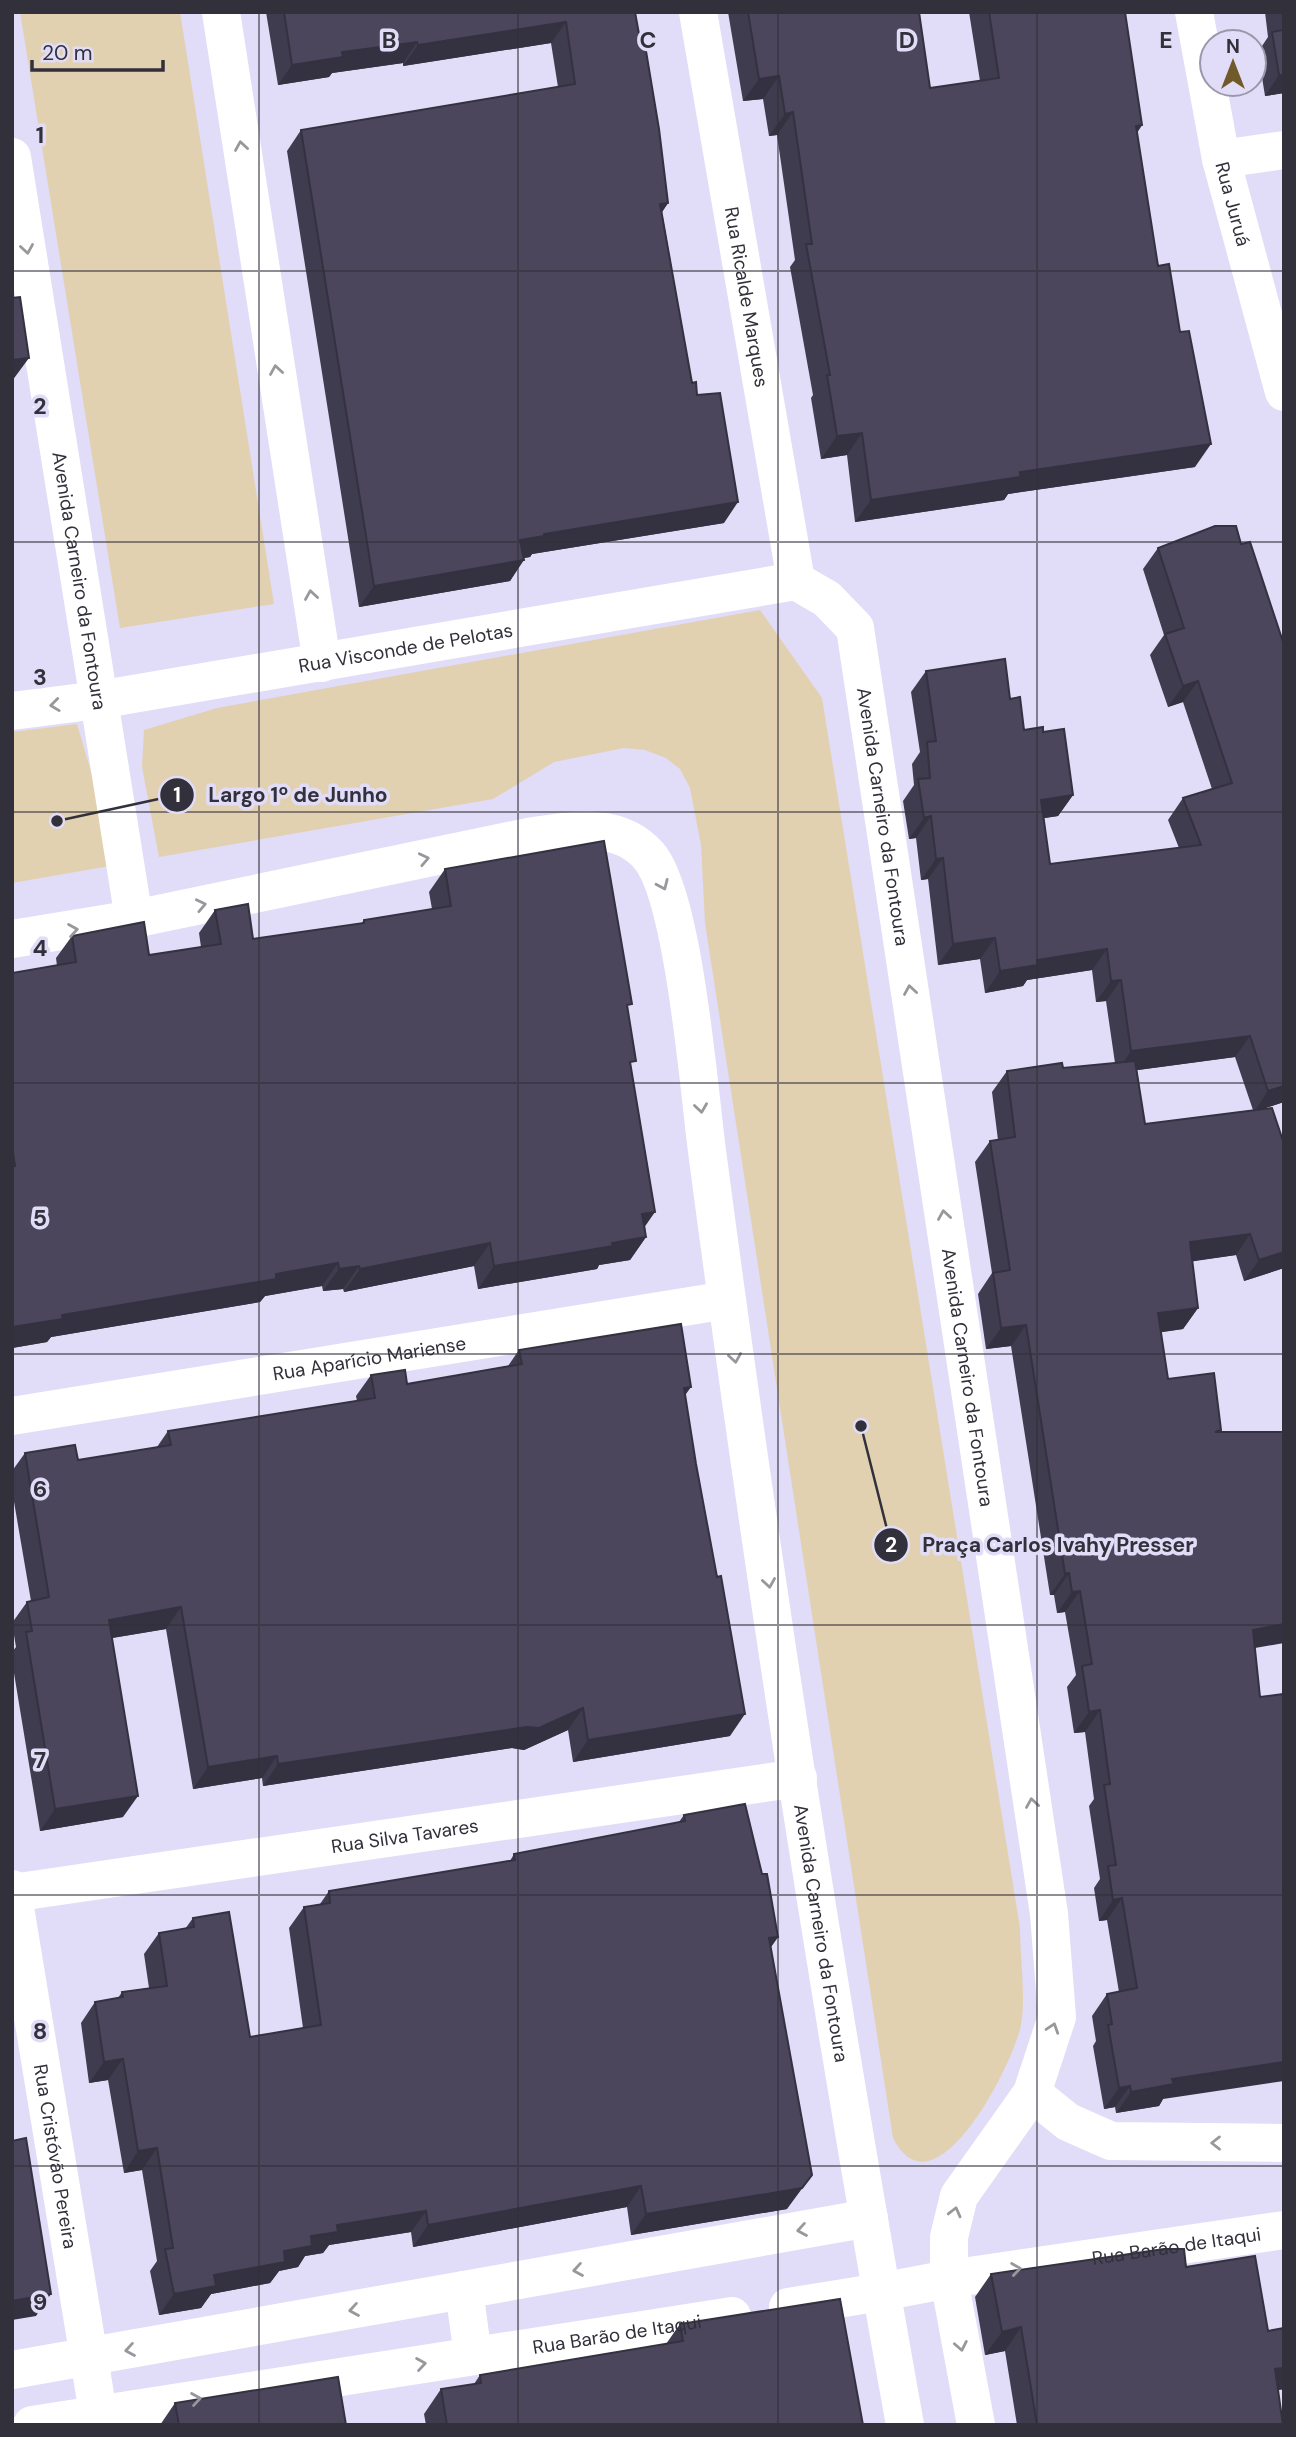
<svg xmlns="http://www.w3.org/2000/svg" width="1296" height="2437" font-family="'DM Sans',sans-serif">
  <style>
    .green { fill: #e2d1b0 }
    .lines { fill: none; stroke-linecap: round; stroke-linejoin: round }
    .street { stroke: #fff; stroke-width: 38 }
    .secondary { stroke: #fff; stroke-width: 38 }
    .wall { fill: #403c4f; fill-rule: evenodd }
    .shaded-wall { fill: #343140 }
    .building { fill: #4b465c; stroke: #343140; stroke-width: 2 }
    .oneway { stroke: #98989c }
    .grid { fill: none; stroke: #32303a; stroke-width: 2; stroke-opacity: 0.55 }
    .labels { text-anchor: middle; stroke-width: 7; stroke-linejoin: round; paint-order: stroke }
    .street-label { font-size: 19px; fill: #32303a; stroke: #e1dcf7 }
    .grid-label { font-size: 23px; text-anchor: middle; font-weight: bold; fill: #32303a; stroke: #e1dcf7; stroke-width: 7; stroke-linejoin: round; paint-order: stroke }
    .leader { fill: none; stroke: #32303a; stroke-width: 2.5 }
    .callout-dot { fill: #32303a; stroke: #e1dcf7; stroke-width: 2.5 }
    .mark-label { font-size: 21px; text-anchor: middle; font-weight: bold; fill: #fff }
    .callout-label { font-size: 21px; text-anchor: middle; font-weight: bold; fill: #32303a; stroke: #e1dcf7; stroke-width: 7; stroke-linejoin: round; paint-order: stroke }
  </style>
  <rect width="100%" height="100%" fill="#e1dcf7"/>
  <path class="green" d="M20,12h160l94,592 -154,24z
    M760,610l62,88 198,1230c0,29 6,69 1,97 -7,37 -86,196 -128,113l-188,-1215 -4,-78 -11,-57 -10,-19 -14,-11 -21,-8 -21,-2 -70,14 -61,37 -334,58 -17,-90 2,-37 73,-22z
    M77,724l15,51 18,91 -98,17v-151z"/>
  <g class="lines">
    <g class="street">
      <path id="s1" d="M698,12l98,569"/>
      <path id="s2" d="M1194,12l27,147 63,233"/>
      <path d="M1221,159l63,-9"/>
      <path d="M12,711l86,-11"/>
      <path d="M12,939l122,-20"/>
      <path id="s3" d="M12,1416l715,-116"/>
      <path id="s4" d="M12,1889l88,536"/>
      <path id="s5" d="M12,1893l786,-115"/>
      <path d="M464,2290l9,66"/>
      <path d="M788,2307l93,-15"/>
      <path d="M12,2370l857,-152"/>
      <path id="s6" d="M32,2425l700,-109"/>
    </g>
    <g class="secondary">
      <path d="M221,12l101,651"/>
      <path id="s7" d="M12,157l122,762 394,-82c42,-6 90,-17 121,19 35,41 50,234 58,295 56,426 122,851 198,1274"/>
      <path id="s8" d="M98,700l698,-119 31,18 28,29 194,1286 8,103 -25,76 -73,103 -10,41v42l27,146"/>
      <path d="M1032,2093l36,29 43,19 173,2"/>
      <path id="s9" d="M881,2292l68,-13 335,-49"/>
    </g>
  </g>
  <path class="wall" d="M266,12h369l33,191 -6,9 30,171 5,12 27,128 -192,31 -2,3 -6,1 -14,23 -151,26 -72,-456 14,-21 257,-43 -7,-44 -148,23v-3l-71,10 -3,4 -51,8z
    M728,12h191l11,76 50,-7 -11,-69h156l17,113 -5,8 21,133 37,201 -187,27 -4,6 -149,22 -8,-67 -26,4 -10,-61 2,-3 -23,-128 5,-7 -18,-125 -8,1 -6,-37 -20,2z
    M1265,12h19v81l-19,3 -7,-44 10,-15z
    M1215,526l69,576 -23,7 23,159 -40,13 -8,-26 -44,6 6,47 -15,21 -22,3 7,47 53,51 -2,2 36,216 -92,451 -4,7 -43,7 -1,-6 -11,2 -11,-63 3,-5 -4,-25 15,-22 12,-2 -12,-72 -8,1 -5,-33 6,-9 -11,-73 5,-7 -9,-67 -11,1 -7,-46 9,-12 -11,-63 -8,1 -3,-18h-4l-39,-249 -25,3 -8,-55 14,-21 -17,-111 15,-21 8,-1 -6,-48 15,-21 56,-3 52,-5 -9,-62 -10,1 -4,-32 -65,10 -4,6 -38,7 -5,-34 -42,6 -10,-86 -7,1 -5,-42 -7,1 -6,-38 11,-16 -2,-21 8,-12 -9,-60 15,-21 84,28 14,31 19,2 30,63 -15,21 -14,2 6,46 129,-16 -11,-28 15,-22 29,-9 -29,-87 -15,5 -18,-52 14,-20 -21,-66 15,-21zM1235,1057l18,53 -108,14 -8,-54z
    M445,869l183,141 3,58 15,169 -16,23 -31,5 -2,4 -119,20 -4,-23 -130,26 -1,-3 -20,2 -1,-5 -57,10 -5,6 -209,35 -4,5 -35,6v-375l45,-7 -1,-8 16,-22 77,19 52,-8 -2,-14 16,-23 38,29 108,-15 3,-4 68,-11 -3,-17z
    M519,1350l166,45 45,341 -157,26 -5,-32 -44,20 -12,-2 -249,38 -1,-8 -69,11 -27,-160 -54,9 11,179 -83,14 -28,-170v-9l4,-5 -4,-24 15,-21 4,-1 -19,-111v-19l13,-18 53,7 79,-13 11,-16 189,-30 -1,-5 15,-21 36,9 101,-18z
    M684,1815l94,122 -7,10 16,262 -156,26 -4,-28 -214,40 -2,-15 -82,13 -6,8 -18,3 -7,11 -19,4 -9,12 -59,11 -10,14 -42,7 -9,-44 7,-10 -15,-91 -18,3 -16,-93 -19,3 -8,-60 14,-21 23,-4 4,-6 27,-4 -5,-34 15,-21 26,-4 8,-11 57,119 53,-9 -14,-100 15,-21 16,-3 9,-13 181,-30 4,-7 165,-32z
    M1186,2267l82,64 16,-3v61l-6,1 5,35h-266l-12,-74 -20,4 -10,-58 16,-23z
    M680,2324l183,101h-437l-2,-11 17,-25 33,-5 6,-9 186,-31z
    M175,2403l171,22h-186z"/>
  <path class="shaded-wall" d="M566,22l-15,21 -148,23 15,-21z
    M417,42l-14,21 -71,10 -3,4 -51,8 14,-20 50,-13z
    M1279,75h5v18l-19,3z
    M779,76l-16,23 -20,2 16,-22z
    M793,112l-16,23 -8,1 16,-22z
    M1142,125l-16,23 10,-22z
    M668,203l-14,21 6,-20z
    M29,358l-17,23v-21z
    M862,433l-15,22 -26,4 16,-23z
    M1211,444l-16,23 -187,27 -4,6 -149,22 16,-22 149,-28z
    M738,502l-14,21 -192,31 -2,3 -24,4 14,-21 24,-6z
    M524,560l-14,21 -151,26 15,-21z
    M1198,681l-15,21 -15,5 15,-21z
    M1073,795l-15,21 -32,5 15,-21z
    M931,816l-15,22 -7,1 15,-21z
    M943,858l-15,21 -7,1 15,-21z
    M995,938l-15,21 -42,6 15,-21z
    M1107,949l-15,21 -65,10 -4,6 -38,7 15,-22 37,-11z
    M1121,980l-15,21 -10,1 15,-21z
    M1250,1036l-15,21 -119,16 15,-22z
    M1284,1086v16l-30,10 14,-21z
    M655,1212l-16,23 3,-21z
    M1250,1234l-14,21 -61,9 15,-22z
    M646,1237l-16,23 -31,5 -2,4 -119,20 16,-23z
    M490,1243l-16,23 -130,26 16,-23z
    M1284,1252v16l-40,13 15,-21z
    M338,1263l-16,23 -57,10 -5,6 -209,35 -4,5 -35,6v-21l50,-12 214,-41z
    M359,1266l-16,23 -20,2 16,-22z
    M1198,1308l-15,21 -40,6 15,-22z
    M1026,1325l-15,21 -25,3 15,-21z
    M691,1387l-15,21 8,-20z
    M1069,1573l-15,22h-4l15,-21z
    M1080,1591l-15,21 -8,1 15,-21z
    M181,1607l-15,22 -72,12 15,-21z
    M1284,1624v19l-46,8 15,-21z
    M583,1708l-15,22 -44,20 -12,-2 -249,38 15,-22z
    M1100,1710l-15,22 -11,1 15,-21z
    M745,1714l-15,22 -157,26 15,-22z
    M277,1756l-15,22 -69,11 15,-22z
    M138,1796l-15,21 -83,14 15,-22z
    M1122,1898l-15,22 -8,1 14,-21z
    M778,1937l-15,21 6,-20z
    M123,2059l-15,21 -19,3 15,-21z
    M1284,2062v19l-121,18 -4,7 -43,7 15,-21 41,-13z
    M1130,2086l-15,21 -11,2 15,-21z
    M157,2148l-15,22 -18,3 14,-22z
    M812,2175l-25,34 -156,26 15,-21z
    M641,2186l-14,21 -214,40 15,-22z
    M426,2211l-15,21 -82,13 -6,8 -18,3 -7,11 -19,4 -9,12 -59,11 -10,14 -42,7 15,-21 40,-19 70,-24 27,-15 26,-11z
    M51,2294l-15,22 -24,4v-19z
    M1021,2327l-16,24 -20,4 17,-23z
    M1284,2368v21l-26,4 17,-24z"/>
  <path class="building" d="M284,12h351l4,22 4,-1 16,96 9,74 -8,1 32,179 4,-1 1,13 23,-2 18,109 -194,32v2l-24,4 4,20 -150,26 -73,-456 274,-46 -9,-62 -148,23 -1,-3 -75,10 1,5 -51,8z
    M748,12h171l11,76 69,-10 -10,-66h136l17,113 -6,1 22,140 11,-2 11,68 9,-1 22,113 -191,28v5l-149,23 -9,-67 -25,3 -10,-61h3l-24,-131h6l-19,-132 -8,2 -6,-38 -20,3z
    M1282,12h2v63h-5l-7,-43 11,-2 1,-5z
    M20,297l9,61 -17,2v-62z
    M1215,526h21l5,18 9,-2 34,103v441l-16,5 -18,-55 -119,15 -10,-71 -10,1 -4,-32 -70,11 1,5 -38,6 -5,-33 -42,6 -10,-86 -7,1 -5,-43 -7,2 -6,-39 12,-1 -3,-36 9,-1 -10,-70 79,-12 5,40 10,-2 4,33 19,-3v5l21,-3 9,66 -32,5 9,64 151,-19 -18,-47 49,-15 -34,-102 -15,5 -18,-52 19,-6 -26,-80z
    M604,841l28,163 -5,1 9,56 -6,1 25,150 -13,2 4,23 -34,6 1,3 -119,20 -4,-23 -130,26 -1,-3 -20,3 -1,-6 -62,11v5l-214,36 1,4 -51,8v-161h3l-3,-20v-173l64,-11 -4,-26 72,-14 5,33 72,-11 -6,-34 33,-6 5,35 111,-16v-3l87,-14 -6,-37z
    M1135,1061l10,63 127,-16 12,36v108l-25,8 -9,-26 -60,8 8,66 -40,5 10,66 46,-6 7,57 -6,2h69v192l-31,6 7,67 24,-3v368l-112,17 2,5 -43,8 -1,-6 -11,2 -11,-63 4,-1 -5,-30 30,-6 -15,-90 -9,2 -5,-34 8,-1 -12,-80 6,-1 -10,-74 -11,2 -7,-46 10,-2 -12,-73 -8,1 -3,-19 -4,1 -39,-249 -25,3 -8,-55 17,-3 -20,-129 25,-4 -8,-66 55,-8 1,5z
    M681,1324l10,63 -7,1 12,76 21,113 4,-1 24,138 -157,26 -5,-32 -44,20 -12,-1 -249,37 -1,-8 -69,11 -27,-160 -72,13 29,176 -83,13 -29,-177 6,-1 -5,-29 22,-5 -24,-144 50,-8 3,15 93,-15 -3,-14 207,-33 -4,-23 34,-5 2,14 115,-20 -3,-14z
    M745,1804l17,70h5l11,63 -9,1 43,237 -10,13 -156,26 -5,-28 -213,39 -2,-14 -89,14 1,7 -27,4 1,10 -28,5 1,11 -71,13 2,11 -42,8 -9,-45 8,-1 -16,-100 -19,3 -15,-92 -19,3 -9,-60 28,-5 -1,-5 45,-6 -8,-53 35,-6 -1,-9 36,-6 21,125 71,-12 -17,-118 26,-4 -1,-12 186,-31 -1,-6 171,-33 -1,-6z
    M26,2138l25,156 -39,7v-160z
    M1164,2249h20l2,18 69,-11 13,75 16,-3v40l-9,1 8,56h-246l-16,-98 -19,5 -11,-58z
    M840,2299l23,126h-416l-6,-36 40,-6 -1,-8 203,-34 -3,-17z
    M338,2377l8,48h-167l-4,-22z"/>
  <defs><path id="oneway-chevron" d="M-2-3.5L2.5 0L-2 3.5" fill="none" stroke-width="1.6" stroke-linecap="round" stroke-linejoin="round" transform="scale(1.75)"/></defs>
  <g class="oneway">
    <use href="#oneway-chevron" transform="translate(241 146) rotate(-99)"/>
    <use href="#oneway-chevron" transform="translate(27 249) rotate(81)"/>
    <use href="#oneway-chevron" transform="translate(276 370) rotate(-99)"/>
    <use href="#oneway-chevron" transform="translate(311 595) rotate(-99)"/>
    <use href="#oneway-chevron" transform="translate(55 705) rotate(173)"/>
    <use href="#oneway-chevron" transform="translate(424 859) rotate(-12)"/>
    <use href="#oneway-chevron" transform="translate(663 885) rotate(66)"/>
    <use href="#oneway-chevron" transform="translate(201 905) rotate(-12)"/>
    <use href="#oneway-chevron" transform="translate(73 930) rotate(-9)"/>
    <use href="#oneway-chevron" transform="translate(910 990) rotate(-99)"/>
    <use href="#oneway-chevron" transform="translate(701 1108) rotate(82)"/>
    <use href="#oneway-chevron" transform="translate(944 1215) rotate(-99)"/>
    <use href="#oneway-chevron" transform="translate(735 1358) rotate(81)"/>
    <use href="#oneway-chevron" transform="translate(769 1583) rotate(81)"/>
    <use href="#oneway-chevron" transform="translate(1032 1803) rotate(-99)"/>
    <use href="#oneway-chevron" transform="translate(1053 2028) rotate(-72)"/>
    <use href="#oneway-chevron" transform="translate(1216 2143) rotate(180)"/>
    <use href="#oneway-chevron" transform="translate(955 2212) rotate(-76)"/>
    <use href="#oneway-chevron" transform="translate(802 2230) rotate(170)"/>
    <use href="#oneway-chevron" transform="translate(1016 2269) rotate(-8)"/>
    <use href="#oneway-chevron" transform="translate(578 2270) rotate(170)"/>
    <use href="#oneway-chevron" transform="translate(354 2310) rotate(170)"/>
    <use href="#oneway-chevron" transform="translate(961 2346) rotate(79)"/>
    <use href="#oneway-chevron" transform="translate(130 2350) rotate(170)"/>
    <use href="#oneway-chevron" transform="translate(421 2364) rotate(-9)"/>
    <use href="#oneway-chevron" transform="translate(196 2399) rotate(-9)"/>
  </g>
  <path class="grid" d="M259,12v2413M518,12v2413M778,12v2413M1037,12v2413M12,271h1272M12,542h1272M12,812h1272M12,1083h1272M12,1354h1272M12,1625h1272M12,1895h1272M12,2166h1272"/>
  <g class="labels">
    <g class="street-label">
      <text dy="7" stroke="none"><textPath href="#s2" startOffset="196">Rua Juruá</textPath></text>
      <text dy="7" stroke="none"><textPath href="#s1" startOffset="289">Rua Ricalde Marques</textPath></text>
      <text dy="7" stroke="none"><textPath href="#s7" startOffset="429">Avenida Carneiro da Fontoura</textPath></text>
      <text dy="7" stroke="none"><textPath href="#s8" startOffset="312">Rua Visconde de Pelotas</textPath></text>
      <text dy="7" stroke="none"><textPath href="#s8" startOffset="975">Avenida Carneiro da Fontoura</textPath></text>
      <text dy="7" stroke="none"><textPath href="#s3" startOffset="362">Rua Aparício Mariense</textPath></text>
      <text dy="7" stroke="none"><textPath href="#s8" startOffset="1542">Avenida Carneiro da Fontoura</textPath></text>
      <text dy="7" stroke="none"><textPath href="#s5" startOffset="397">Rua Silva Tavares</textPath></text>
      <text dy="7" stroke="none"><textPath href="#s7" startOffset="2396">Avenida Carneiro da Fontoura</textPath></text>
      <text dy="7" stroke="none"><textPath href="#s4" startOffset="271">Rua Cristóvão Pereira</textPath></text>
      <text dy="7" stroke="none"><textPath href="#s9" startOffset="299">Rua Barão de Itaqui</textPath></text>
      <text dy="7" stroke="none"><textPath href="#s6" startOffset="592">Rua Barão de Itaqui</textPath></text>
    </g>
  </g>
  <g class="grid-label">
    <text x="389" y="48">B</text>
    <text x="648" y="48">C</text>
    <text x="907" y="48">D</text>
    <text x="1166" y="48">E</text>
    <text x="40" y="143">1</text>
    <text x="40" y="414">2</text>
    <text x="40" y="685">3</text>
    <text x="40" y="956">4</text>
    <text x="40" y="1226">5</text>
    <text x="40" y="1497">6</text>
    <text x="40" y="1768">7</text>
    <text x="40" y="2039">8</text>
    <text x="40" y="2310">9</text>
  </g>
  <path class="leader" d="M57 821L177 795M861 1426L891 1545"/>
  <g class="callout-dot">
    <circle cx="57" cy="821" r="7"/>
    <circle cx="861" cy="1426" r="7"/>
    <circle cx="177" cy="795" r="18"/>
    <circle cx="891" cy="1545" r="18"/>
  </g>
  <g class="mark-label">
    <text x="177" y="802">1</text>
    <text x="891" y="1552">2</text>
  </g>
  <g class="callout-label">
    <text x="298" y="802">Largo 1º de Junho</text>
    <text x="1058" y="1552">Praça Carlos Ivahy Presser</text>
  </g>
  <rect width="1296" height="2437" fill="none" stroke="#32303a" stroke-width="28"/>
  <g transform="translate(1233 63)"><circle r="33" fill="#e1dcf7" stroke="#9b97ab" stroke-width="2"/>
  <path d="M0-5L12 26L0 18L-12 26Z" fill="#715a2a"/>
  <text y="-10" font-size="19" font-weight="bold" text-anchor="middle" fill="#32303a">N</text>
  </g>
  <path d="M32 60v10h131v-10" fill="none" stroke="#32303a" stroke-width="3.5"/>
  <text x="42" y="60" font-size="21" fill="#32303a" stroke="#e1dcf7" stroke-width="5" paint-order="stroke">20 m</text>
</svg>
